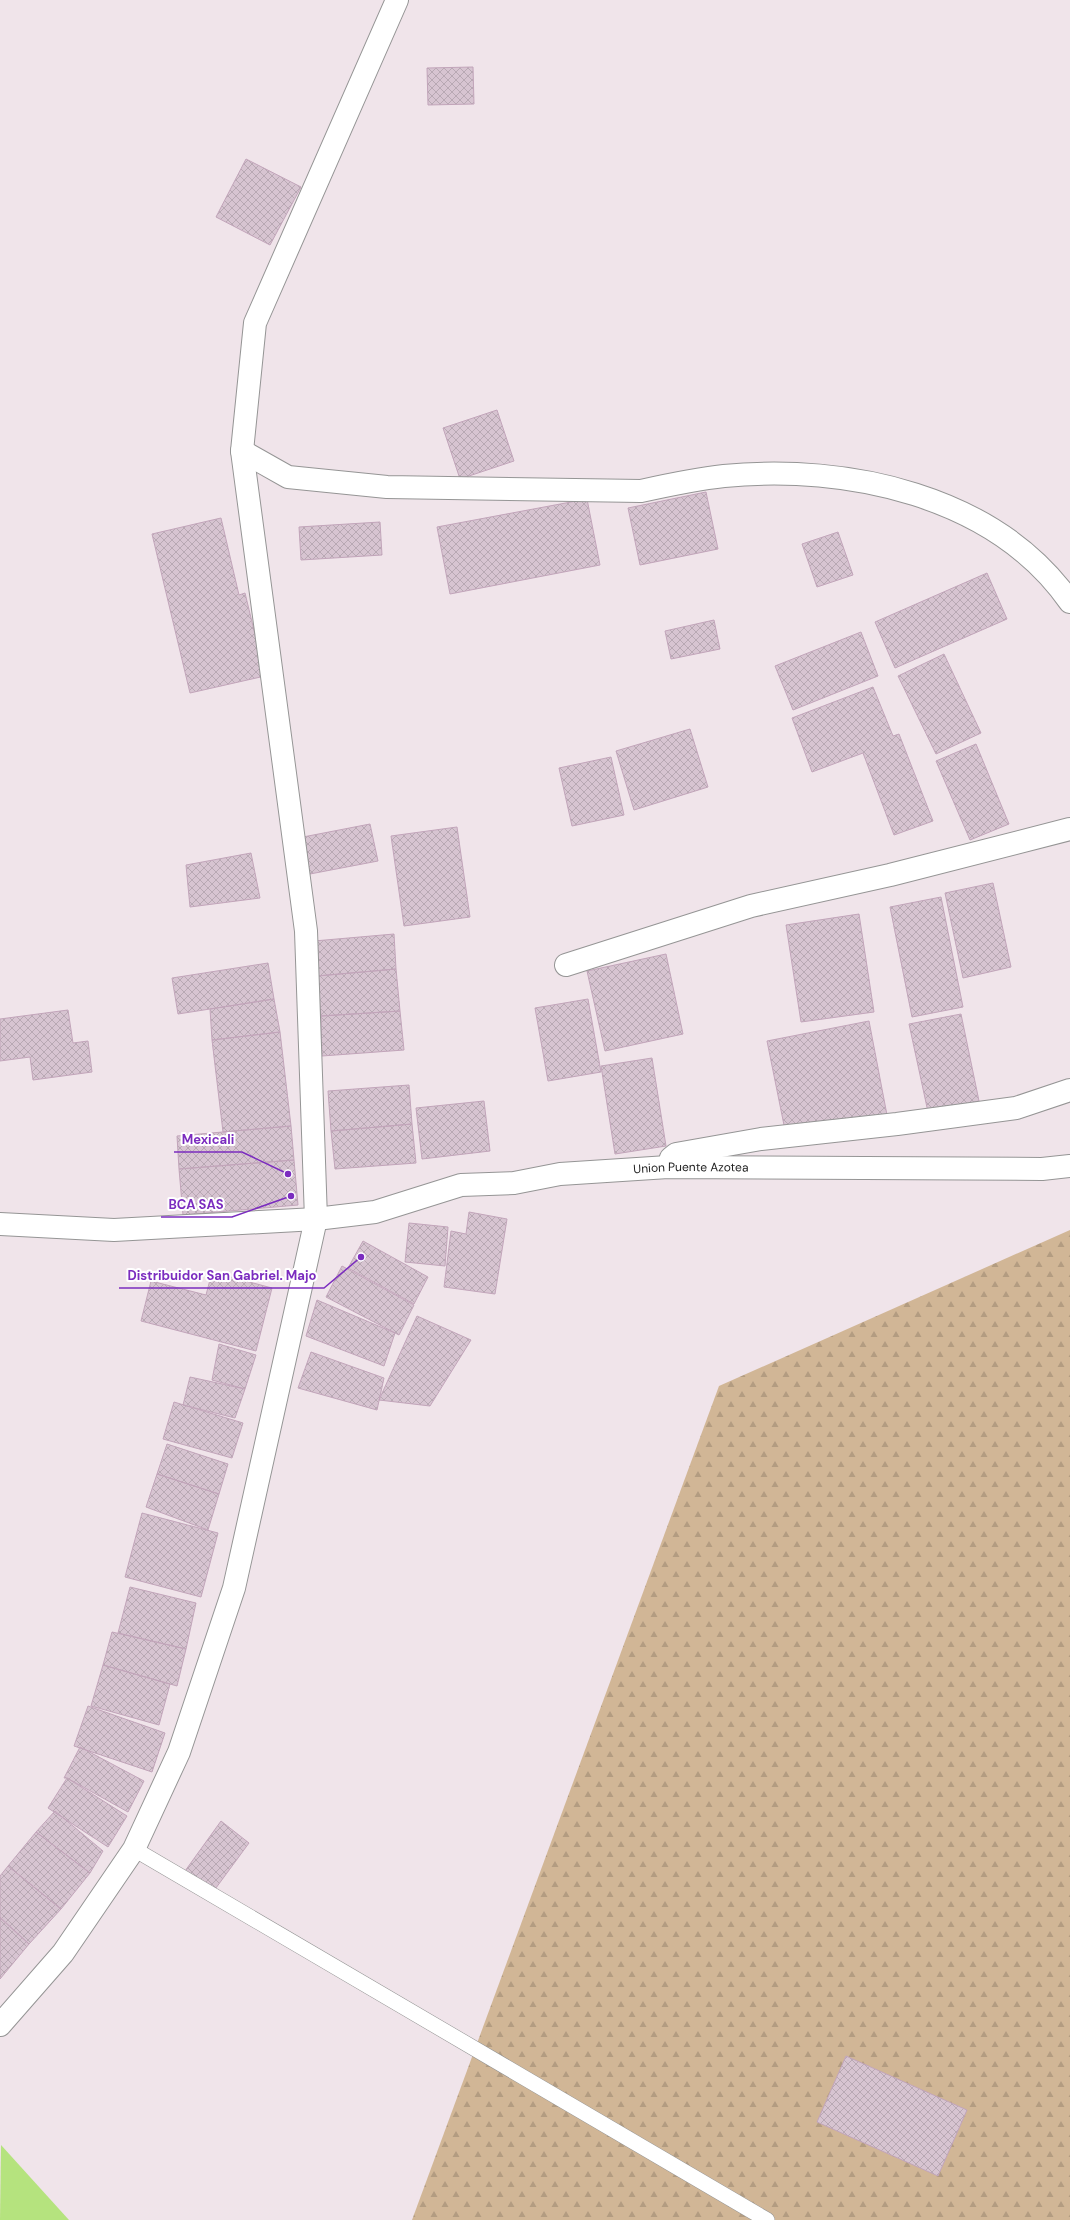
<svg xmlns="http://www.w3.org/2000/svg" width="1070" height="2220" font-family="'DM Sans',sans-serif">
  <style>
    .forest { fill: url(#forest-firs) }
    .pitch { fill: #b5e37e }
    .building { fill: url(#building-cross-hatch); stroke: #c2a5ba }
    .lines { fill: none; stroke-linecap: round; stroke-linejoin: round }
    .service-casing { stroke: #959595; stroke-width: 16 }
    .minor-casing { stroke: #959595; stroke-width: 24 }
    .service { stroke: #fff; stroke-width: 15 }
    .minor { stroke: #fff; stroke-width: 22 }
    .labels { text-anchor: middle; stroke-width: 4; stroke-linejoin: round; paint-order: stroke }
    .street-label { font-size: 12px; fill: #1e1e1e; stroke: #fff }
    .leader { fill: none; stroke: #7b2cbf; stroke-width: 1.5 }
    .callout-dot { fill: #7b2cbf; stroke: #fff; stroke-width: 1.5 }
    .callout-label { font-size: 13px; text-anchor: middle; font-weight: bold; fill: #7b2cbf; stroke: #fff; stroke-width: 4; stroke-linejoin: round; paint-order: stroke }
  </style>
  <defs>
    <pattern id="forest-firs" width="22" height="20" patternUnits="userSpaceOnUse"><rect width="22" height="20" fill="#d1b696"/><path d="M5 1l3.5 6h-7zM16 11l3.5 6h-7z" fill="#b39c81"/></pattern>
    <pattern id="building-cross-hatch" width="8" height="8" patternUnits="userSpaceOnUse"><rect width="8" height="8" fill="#d7c4d1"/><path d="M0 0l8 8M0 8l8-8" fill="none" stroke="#b8a8b3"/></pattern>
  </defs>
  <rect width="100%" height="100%" fill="#f0e4ea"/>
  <path class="forest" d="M1070,1230v990h-658l307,-834z"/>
  <path class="pitch" d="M1,2145l68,75h-69z"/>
  <path class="building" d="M473,67l1,37 -46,1 -1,-37z
    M246,159l55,28 -31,58 -54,-28z
    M497,410l17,51 -54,18 -17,-51z
    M706,492l12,57 -78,16 -12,-57z
    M587,499l13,66 -150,29 -13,-67z
    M221,518l18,77 6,-2 20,83 -75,17 -38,-159z
    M380,522l2,33 -81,5 -2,-33z
    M838,532l15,43 -36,12 -15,-43z
    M987,573l20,46 -112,49 -20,-46z
    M714,620l6,29 -49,10 -6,-28z
    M861,632l17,44 -85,34 -18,-44z
    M944,654l37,79 -45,21 -38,-78z
    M873,687l20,49 6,-2 34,87 -39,14 -31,-82 -51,19 -20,-54z
    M690,729l18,58 -74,23 -18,-59z
    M976,744l33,80 -39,16 -34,-79z
    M611,757l13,58 -52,11 -13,-58z
    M370,824l8,37 -68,13 -7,-37z
    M457,827l13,90 -66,9 -13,-90z
    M251,853l9,45 -70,9 -4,-42z
    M993,883l18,84 -48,11 -18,-85z
    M941,897l22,110 -51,10 -22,-110z
    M859,914l15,98 -73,10 -15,-97z
    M394,934l2,35 -79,7 -3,-35z
    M666,954l17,80 -78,17 -18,-80z
    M268,963l6,36 -96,15 -6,-36z
    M396,969l4,42 -79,5 -4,-40z
    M274,999l6,33 -68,8 -2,-31z
    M588,999l13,73 -53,9 -13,-73z
    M68,1010l5,33 15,-2 4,31 -59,8 -3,-23 -30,4v-42z
    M400,1011l4,39 -82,6 -1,-40z
    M961,1014l18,87 -51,11 -19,-88z
    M869,1021l18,94 -101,20 -19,-94z
    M280,1032l11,94 -68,6 -11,-92z
    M652,1058l14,88 -51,8 -14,-88z
    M409,1085l3,39 -81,7 -3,-40z
    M484,1101l6,50 -68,8 -6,-51z
    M412,1124l4,39 -81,6 -4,-38z
    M291,1126l3,34 -115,9 -2,-33z
    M294,1160l4,45 -115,10 -4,-46z
    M469,1212l38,7 -12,75 -51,-7 7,-56 15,3z
    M409,1223l39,4 -3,39 -40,-4z
    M363,1241l65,36 -14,27 -66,-36z
    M342,1266l72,39 -15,30 -73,-38z
    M212,1272l60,16 -16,63 -115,-30 10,-40 55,14z
    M317,1300l78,33 -11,33 -78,-30z
    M417,1316l54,24 -41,66 -51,-6z
    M219,1344l37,11 -11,34 -33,-9z
    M311,1352l73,26 -7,32 -79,-22z
    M190,1377l55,12 -10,29 -52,-13z
    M174,1402l69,21 -11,35 -69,-19z
    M167,1444l61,20 -9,30 -62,-20z
    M157,1474l62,20 -11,36 -62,-23z
    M142,1513l76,20 -17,64 -76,-20z
    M130,1587l66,16 -10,46 -68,-16z
    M112,1632l74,17 -9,37 -74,-21z
    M103,1665l67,19 -11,41 -68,-19z
    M88,1706l77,27 -13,39 -78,-26z
    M80,1747l64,34 -16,31 -61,-34h-3z
    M67,1778l60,38 -19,31 -60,-39z
    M55,1811l48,40 -13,22 -54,-41z
    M221,1821l28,22 -36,49 -28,-21z
    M36,1832l54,41 -29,36 -53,-43z
    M8,1866l53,43 -32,35 -29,-27v-41z
    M0,1918l29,26 -29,35z
    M846,2056l121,54 -29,66 -121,-54z"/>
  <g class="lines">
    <defs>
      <path id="service" d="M134,1849l633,371"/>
      <g id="minor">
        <path d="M242,451l46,26 99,10 254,4c27,-6 55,-12 83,-15 123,-12 271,19 346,126"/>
        <path d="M566,965l185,-59 139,-31 180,-46"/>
        <path d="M668,1166l3,-8 5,-4 85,-15 136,-15 119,-16 54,-18"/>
        <path id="s1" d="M0,1224l114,6 202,-11 59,-7 86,-27 53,-2 46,-9 108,-7 374,2 28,-3"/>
        <path d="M0,2025l63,-72 71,-104 45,-97 55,-164 82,-369 -10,-288 -64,-480 13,-128 142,-323"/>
      </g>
    </defs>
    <use href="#service" class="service-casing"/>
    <use href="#minor" class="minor-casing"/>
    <use href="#service" class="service"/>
    <use href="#minor" class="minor"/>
  </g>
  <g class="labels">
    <g class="street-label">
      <text dy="4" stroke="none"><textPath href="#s1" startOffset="697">Union Puente Azotea</textPath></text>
    </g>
  </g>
  <path class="leader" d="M288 1174L242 1152H174M291 1196L232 1217H161M361 1257L324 1288H119"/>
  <g class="callout-dot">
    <circle cx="288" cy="1174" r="4"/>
    <circle cx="291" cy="1196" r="4"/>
    <circle cx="361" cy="1257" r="4"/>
  </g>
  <g class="callout-label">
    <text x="208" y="1144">Mexicali</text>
    <text x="196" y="1209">BCA SAS</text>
    <text x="222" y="1280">Distribuidor San Gabriel. Majo</text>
  </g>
</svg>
